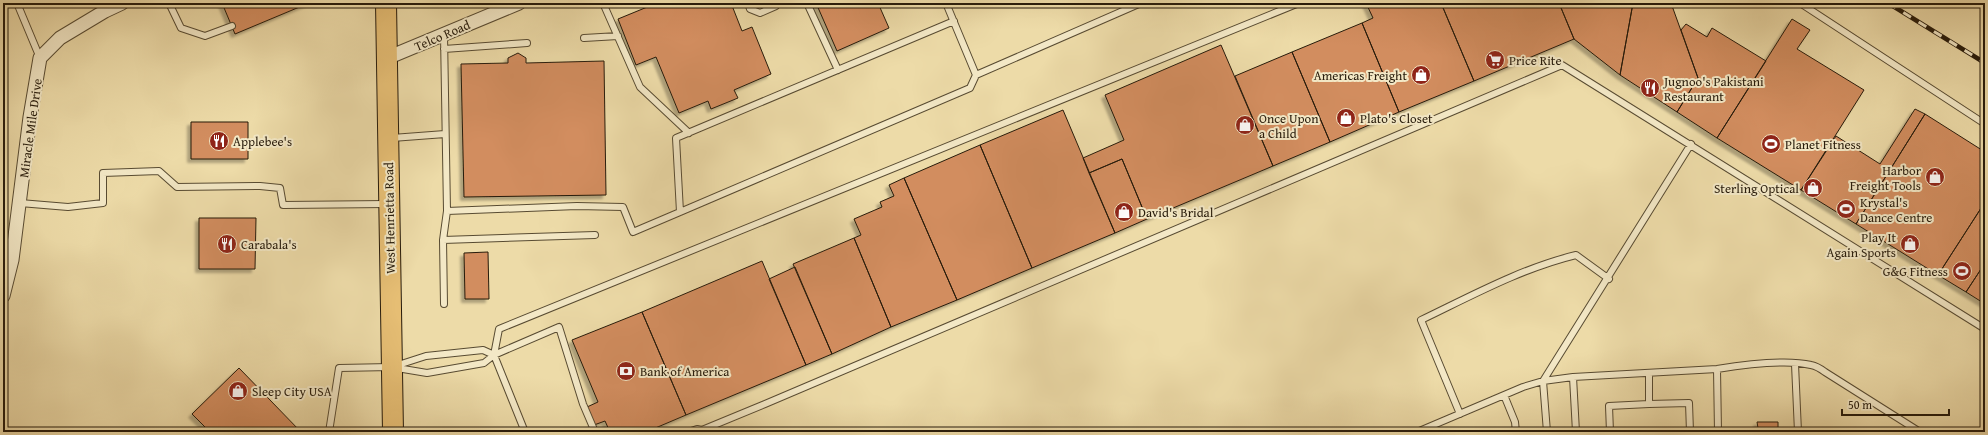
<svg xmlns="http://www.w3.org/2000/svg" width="1988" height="435" font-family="'Gentium Book Plus',serif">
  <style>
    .building { fill: #d28d5e; stroke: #271b0b; filter: url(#shadow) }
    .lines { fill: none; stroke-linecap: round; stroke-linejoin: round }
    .service-casing { stroke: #584b32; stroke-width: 8 }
    .minor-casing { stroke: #584b32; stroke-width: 15 }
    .primary-casing { stroke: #271b0b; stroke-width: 22 }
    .service { stroke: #f3e8c6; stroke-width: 6 }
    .minor { stroke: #f3e8c6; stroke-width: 13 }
    .primary { stroke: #e6be74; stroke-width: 20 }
    .rail-casing { stroke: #271b0b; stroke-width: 4.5 }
    .rail { stroke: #f3e8c6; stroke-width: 3; stroke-dasharray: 9; stroke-linecap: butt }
    .labels { text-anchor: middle; stroke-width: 4; stroke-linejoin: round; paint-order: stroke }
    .street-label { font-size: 13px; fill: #271b0b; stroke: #f3e8c6 }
    .poi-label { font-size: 13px; fill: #271b0b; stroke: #f3e8c6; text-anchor: start }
  </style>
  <defs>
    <filter id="shadow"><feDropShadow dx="-3.5" dy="3.5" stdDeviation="1" flood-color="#0004"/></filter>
  </defs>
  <rect width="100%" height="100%" fill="#eddba8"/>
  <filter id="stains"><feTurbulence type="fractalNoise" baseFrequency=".005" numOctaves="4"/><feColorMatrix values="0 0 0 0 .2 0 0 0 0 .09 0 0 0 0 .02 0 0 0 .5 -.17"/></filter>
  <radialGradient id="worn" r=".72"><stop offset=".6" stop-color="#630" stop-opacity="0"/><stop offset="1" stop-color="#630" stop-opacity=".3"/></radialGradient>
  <path class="building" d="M222,3h87l-74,31z
    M657,3h74l11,28 10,-4 19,47 -37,16 4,8 -27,11 -3,-8 -29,12 -23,-56 -20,8 -18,-46z
    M816,3h62l11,25 -52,23z
    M1366,3h75l33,78 -75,31 -37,-89 11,-5z
    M1441,3h118l15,36 -100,42z
    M1559,3h74l-13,72 -46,-36z
    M1633,3h38l27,75 -21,34 -57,-37z
    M1792,19l18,11 -13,19 67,41 -63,100 -84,-52z
    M1362,23l37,89 -69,30 -38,-90z
    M1686,24l21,13 5,-9 54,33 -49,77 -40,-26 21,-34 -17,-48z
    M1221,45l52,121 -126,53 -25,-60 -33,14 -6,-15 41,-18 -19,-45z
    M1292,52l38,90 -57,24 -38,-90z
    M518,53l8,5v5l78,-2 2,134 -142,2 -3,-133 47,-1v-5z
    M1915,109l10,5 -69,110 -55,-34 35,-54 44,28z
    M1063,110l52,123 -83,35 -52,-123z
    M1925,114l60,38v50l-47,73 -82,-51z
    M191,122h57v37h-57z
    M980,145l52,123 -75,32 -53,-122z
    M1122,159l25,60 -32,14 -26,-60z
    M904,178l53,122 -66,27 -37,-89 7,-3 -7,-16 28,-12 -2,-5 14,-6 -5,-11z
    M1985,202v61l-19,29 -28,-17z
    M199,218h57l-1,51h-56z
    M854,238l37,89 -59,27 -39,-90z
    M488,252l1,47h-24l-1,-46z
    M762,261l44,104 -120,50 -44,-103z
    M1985,263v41l-19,-12z
    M795,267l37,87 -26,11 -37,-86z
    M642,312l44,103 -40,17h-36l-5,-11 -11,4 -7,-18 11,-5 -26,-62z
    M239,368l62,64h-91l-18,-18z
    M1757,422h21v6h11v4h-43v-3l12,-1z"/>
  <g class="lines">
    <defs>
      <path id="service" d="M17,3l23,55
        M169,3l12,25 24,8 27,-10
        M603,3l37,84 49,46
        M748,3l2,6 10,4 16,-7 1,-3
        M807,3l31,67
        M946,3l30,72 165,-72
        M1800,3l185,121
        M444,35l3,176 130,-5 46,1 10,25 47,-20 -4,-74 278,-117
        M584,38l34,-2
        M444,49l83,-6
        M392,138l53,-4
        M20,203l48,4 35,-4v-30l56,-2 18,16 83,-1 20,2 3,17 104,-1
        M680,212l290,-124 6,-13
        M443,240l4,-29
        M444,304l-1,-64 152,-5
        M1795,364l3,68
        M395,366l31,-10 57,-6 11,5
        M1717,369l1,63
        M1573,377l3,55
        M1504,395l11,27 1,10
        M1649,404l40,-1 1,29
        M1460,414l-39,-94c50,-24 101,-52 155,-65l33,24
        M329,432l10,-64 52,-1 36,6 57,-10 10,-8 65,-28 24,77 12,28
        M525,432l-31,-77 5,-26 800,-326
        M688,432l9,-3 5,1 63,-26 797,-339 423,264
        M1417,432l106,-45 20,-6 30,-4 144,-8c25,-4 69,-10 94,-4 5,1 10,4 14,7l95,60
        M1547,432l-4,-51 148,-237
        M1610,432l-1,-26 40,-2v-31"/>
      <path id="minor" d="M387,58l132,-55
        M3,296l9,-36 18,-143 10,-59 20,-20 45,-27 17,-8"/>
      <path id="primary" d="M386,3l7,429"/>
    </defs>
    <use href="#service" class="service-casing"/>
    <use href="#minor" class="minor-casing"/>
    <use href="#primary" class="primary-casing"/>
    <use href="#service" class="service"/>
    <use href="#minor" class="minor"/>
    <use href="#primary" class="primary"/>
    <defs>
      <path id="rail" d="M1888,3l97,60"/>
    </defs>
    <use href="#rail" class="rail-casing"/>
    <use href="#rail" class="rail"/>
  </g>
  <defs>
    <symbol id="supermarket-disc" viewBox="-11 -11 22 22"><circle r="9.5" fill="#8f2418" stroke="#f3e8c6"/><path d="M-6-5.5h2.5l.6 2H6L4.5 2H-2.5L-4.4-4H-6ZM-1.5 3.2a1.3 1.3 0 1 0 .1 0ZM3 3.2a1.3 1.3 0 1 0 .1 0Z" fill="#fff"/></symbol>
    <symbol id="shop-disc" viewBox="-11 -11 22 22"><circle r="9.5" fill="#8f2418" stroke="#f3e8c6"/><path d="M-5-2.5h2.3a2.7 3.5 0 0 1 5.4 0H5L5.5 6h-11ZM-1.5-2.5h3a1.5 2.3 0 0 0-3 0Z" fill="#fff"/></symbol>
    <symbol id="restaurant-disc" viewBox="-11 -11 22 22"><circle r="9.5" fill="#8f2418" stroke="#f3e8c6"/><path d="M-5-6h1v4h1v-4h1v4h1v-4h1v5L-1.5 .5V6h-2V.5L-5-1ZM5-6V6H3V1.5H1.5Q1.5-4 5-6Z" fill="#fff"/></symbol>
    <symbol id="stadium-disc" viewBox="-11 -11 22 22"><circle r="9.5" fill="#8f2418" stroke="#f3e8c6"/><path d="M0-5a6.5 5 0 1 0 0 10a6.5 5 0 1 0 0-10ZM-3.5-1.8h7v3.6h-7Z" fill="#fff"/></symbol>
    <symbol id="bank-disc" viewBox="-11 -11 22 22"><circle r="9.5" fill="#8f2418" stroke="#f3e8c6"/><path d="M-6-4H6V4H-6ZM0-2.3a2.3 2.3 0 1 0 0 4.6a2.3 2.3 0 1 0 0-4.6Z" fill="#fff"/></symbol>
  </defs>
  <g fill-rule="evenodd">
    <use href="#supermarket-disc" x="1484" y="49" width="22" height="22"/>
    <use href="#shop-disc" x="1410" y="64" width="22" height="22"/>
    <use href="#restaurant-disc" x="1639" y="77" width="22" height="22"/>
    <use href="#shop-disc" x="1335" y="107" width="22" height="22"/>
    <use href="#shop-disc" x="1234" y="114" width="22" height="22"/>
    <use href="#restaurant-disc" x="208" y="130" width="22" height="22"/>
    <use href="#stadium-disc" x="1760" y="133" width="22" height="22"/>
    <use href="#shop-disc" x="1924" y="166" width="22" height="22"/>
    <use href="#shop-disc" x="1802" y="177" width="22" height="22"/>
    <use href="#stadium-disc" x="1835" y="198" width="22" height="22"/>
    <use href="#shop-disc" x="1113" y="201" width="22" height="22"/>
    <use href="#restaurant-disc" x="216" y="233" width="22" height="22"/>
    <use href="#shop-disc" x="1899" y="233" width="22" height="22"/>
    <use href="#stadium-disc" x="1951" y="260" width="22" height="22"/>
    <use href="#bank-disc" x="615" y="360" width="22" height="22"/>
    <use href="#shop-disc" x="227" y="380" width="22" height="22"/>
  </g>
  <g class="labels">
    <g class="street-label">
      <text transform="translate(442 35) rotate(-23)" y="5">Telco Road</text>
      <text transform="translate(30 128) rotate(-82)" y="5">Miracle Mile Drive</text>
      <text transform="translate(389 218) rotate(-91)" y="5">West Henrietta Road</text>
    </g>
    <g class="poi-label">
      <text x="1509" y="65">Price Rite</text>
      <text x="1407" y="80" text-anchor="end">Americas Freight</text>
      <text x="1664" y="86">Jugnoo's Pakistani<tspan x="1664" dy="15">Restaurant</tspan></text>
      <text x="1259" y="123">Once Upon<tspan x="1259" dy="15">a Child</tspan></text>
      <text x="1360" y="123">Plato's Closet</text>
      <text x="233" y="146">Applebee's</text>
      <text x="1785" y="149">Planet Fitness</text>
      <text x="1921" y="175" text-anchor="end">Harbor<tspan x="1921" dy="15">Freight Tools</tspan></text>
      <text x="1799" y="193" text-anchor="end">Sterling Optical</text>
      <text x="1860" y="207">Krystal's<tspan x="1860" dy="15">Dance Centre</tspan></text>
      <text x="1138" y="217">David's Bridal</text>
      <text x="1896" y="242" text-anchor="end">Play It<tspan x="1896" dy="15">Again Sports</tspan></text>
      <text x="241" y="249">Carabala's</text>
      <text x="1948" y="276" text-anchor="end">G&amp;G Fitness</text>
      <text x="640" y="376">Bank of America</text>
      <text x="252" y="396">Sleep City USA</text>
    </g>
  </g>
  <rect width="1988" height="435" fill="none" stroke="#eddba8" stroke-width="16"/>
  <rect x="4" y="4" width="1980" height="427" fill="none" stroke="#271b0b" stroke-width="2"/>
  <rect x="8" y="8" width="1972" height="419" fill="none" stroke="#271b0b"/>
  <path d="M1842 409v6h107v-6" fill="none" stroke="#271b0b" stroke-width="2"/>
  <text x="1848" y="409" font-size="12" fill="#271b0b" stroke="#f3e8c6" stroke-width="3" paint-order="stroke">50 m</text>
  <rect width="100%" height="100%" filter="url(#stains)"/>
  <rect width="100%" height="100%" fill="url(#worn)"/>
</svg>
